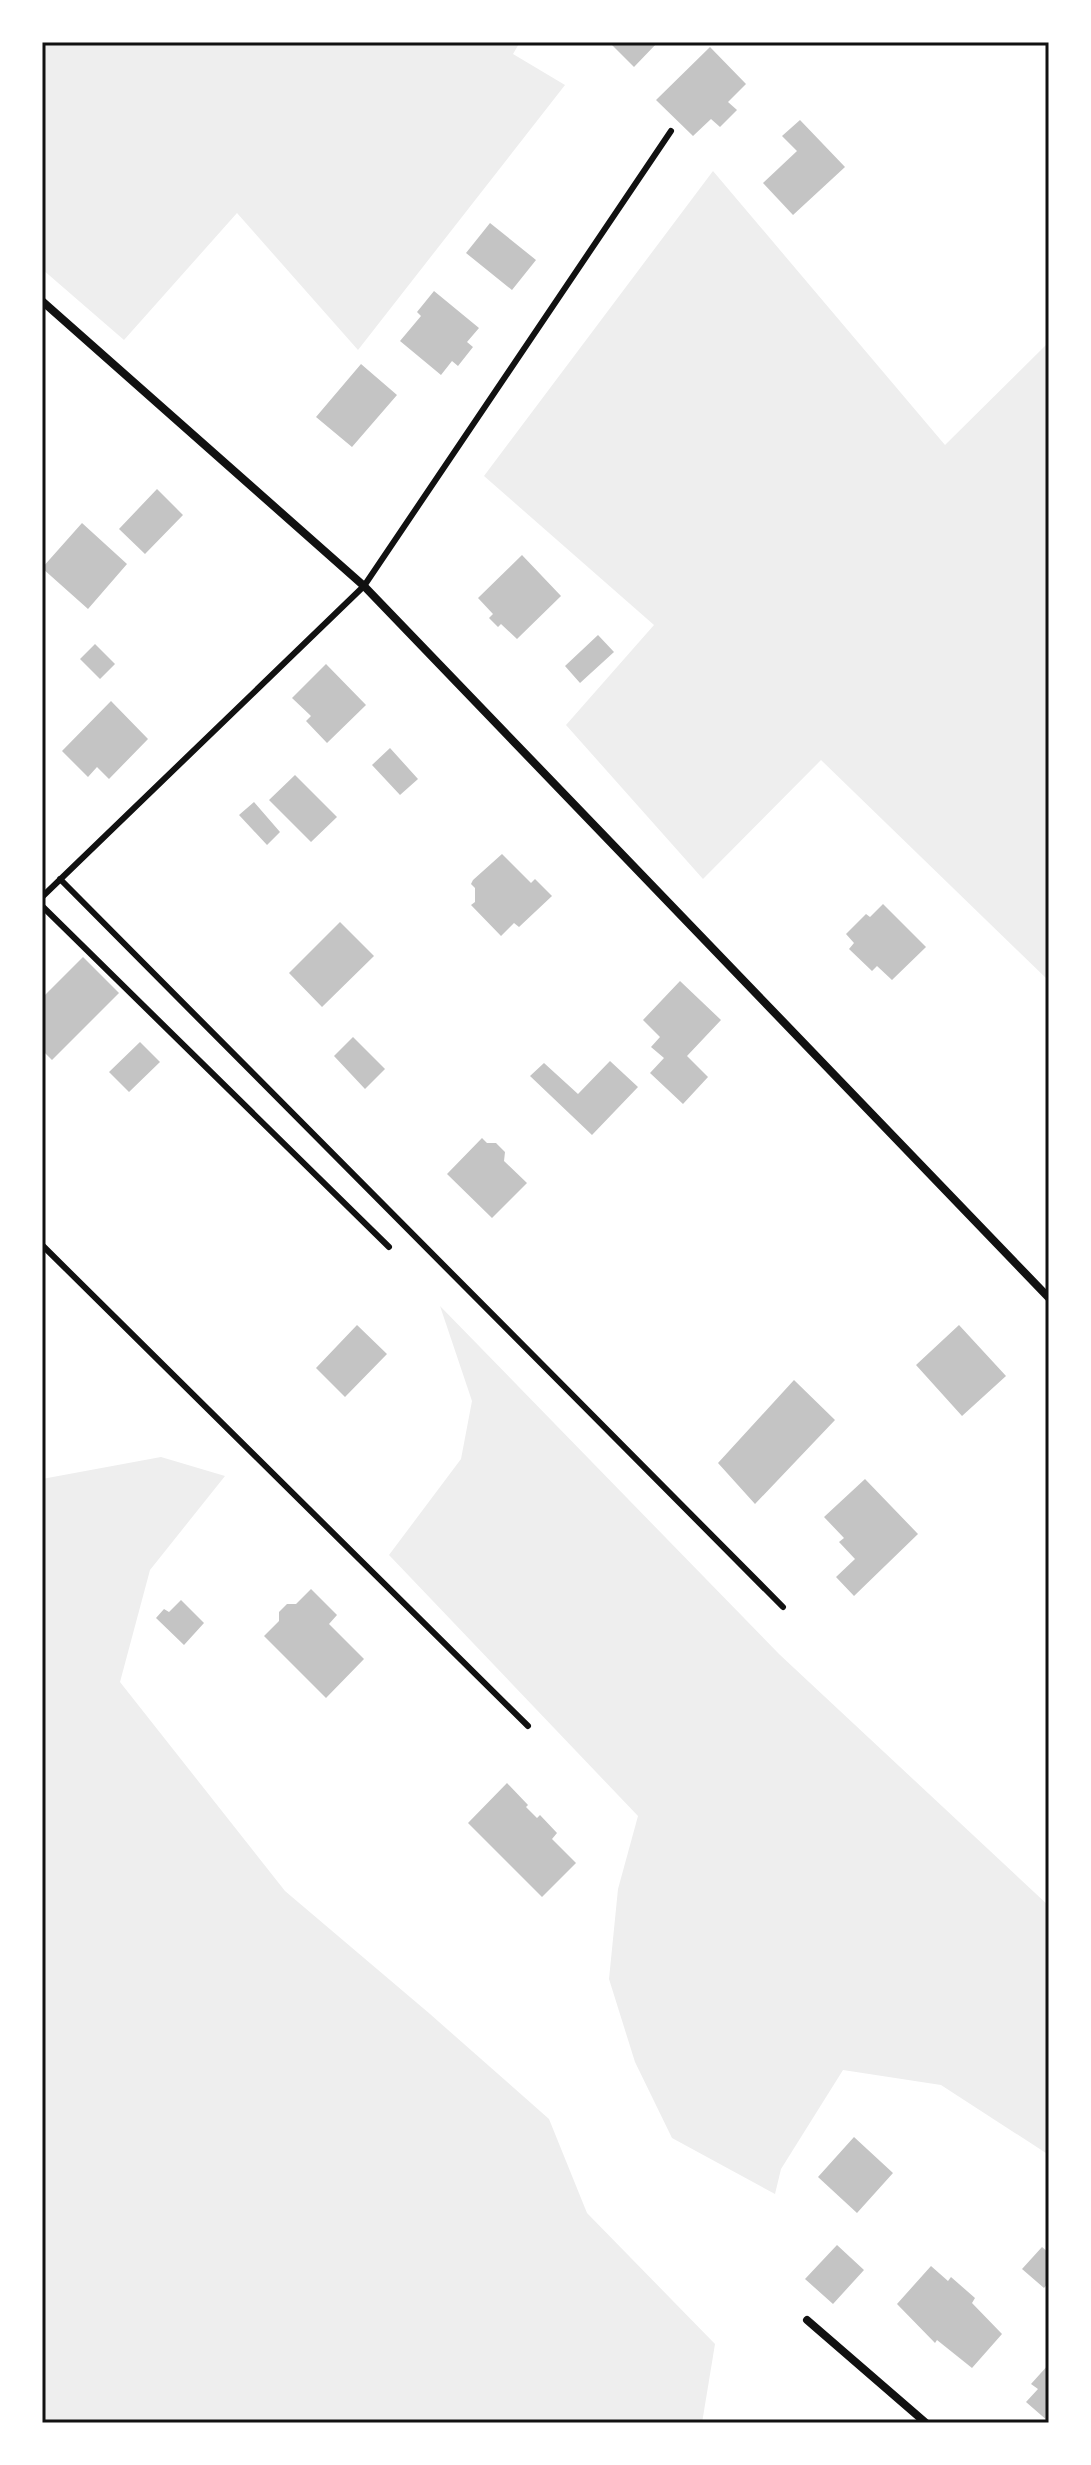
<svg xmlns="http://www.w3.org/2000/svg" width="1091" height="2465" font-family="Helvetica,sans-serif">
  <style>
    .green { fill: #eee }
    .building { fill: #c4c4c4 }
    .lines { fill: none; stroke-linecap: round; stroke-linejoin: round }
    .service { stroke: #111; stroke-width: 6 }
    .minor { stroke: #111; stroke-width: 8 }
    .neatline { fill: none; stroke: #111; stroke-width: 3 }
  </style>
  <rect width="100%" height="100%" fill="#fff"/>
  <path class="green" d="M42,42h478l-7,12 52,31 -207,265 -121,-137 -113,127 -82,-71z
    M713,171l232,274 104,-103v639l-228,-221 -118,119 -137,-154 88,-100 -170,-149z
    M440,1306l339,348 270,252v249l-108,-70 -98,-15 -62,99 -6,25 -103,-56 -37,-76 -26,-83 9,-90 20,-73 -249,-261 72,-96 11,-58z
    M161,1457l64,19 -75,94 -30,112 165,209 145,123 119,105 38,94 128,131 -13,79h-660v-944z"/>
  <path class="building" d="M609,42h49l-24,25z
    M710,47l36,37 -18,18 9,8 -17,17 -9,-8 -18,17 -37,-36z
    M800,120l45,47 -52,48 -30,-32 34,-32 -15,-15z
    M490,223l46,37 -24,30 -46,-37z
    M434,291l45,37 -12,14 6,5 -15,19 -6,-5 -11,14 -41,-34 21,-25 -4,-4z
    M361,364l36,31 -45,52 -36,-30z
    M157,489l26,26 -38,39 -26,-25z
    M82,523l45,41 -39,45 -46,-41z
    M522,555l39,41 -44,43 -16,-15 -3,3 -9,-9 4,-4 -15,-16z
    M598,635l16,17 -34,31 -15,-17z
    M95,644l20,20 -15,15 -20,-20z
    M326,664l40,41 -39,38 -21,-22 5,-5 -19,-18z
    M111,701l37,38 -39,40 -12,-12 -9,10 -26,-26z
    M390,748l28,31 -18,16 -28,-30z
    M295,775l42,42 -26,25 -42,-42z
    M254,802l26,30 -13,13 -28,-30z
    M502,854l29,29 4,-4 17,17 -33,31 -5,-4 -13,13 -30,-31 4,-3v-14l-4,-4 2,-4z
    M883,904l43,43 -34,33 -15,-14 -5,5 -23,-22 5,-6 -8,-9 20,-20 4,3z
    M340,922l34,34 -52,51 -33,-34z
    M83,957l36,36 -67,67 -10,-10v-52z
    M680,981l41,39 -34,36 21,21 -25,27 -33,-31 14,-15 -13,-11 9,-10 -17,-17z
    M353,1037l32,32 -20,20 -31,-33z
    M140,1042l20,20 -31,30 -20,-20z
    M610,1061l28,26 -46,48 -62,-59 14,-13 34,31z
    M482,1138l5,5h9l9,9 -1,9 23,22 -35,35 -45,-44z
    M357,1325l30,29 -42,43 -29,-29z
    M959,1325l47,51 -44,40 -46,-51z
    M794,1380l41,40 -80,84 -37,-41z
    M865,1479l53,55 -64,62 -18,-19 19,-18 -16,-17 5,-4 -20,-21z
    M311,1589l26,26 -8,9 35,35 -38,39 -62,-62 15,-15v-9l8,-8h9z
    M181,1600l23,23 -20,22 -28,-27 8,-9 5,3z
    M507,1783l21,22 -2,2 11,11 3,-3 17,18 -5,6 24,24 -34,34 -74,-74z
    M854,2137l39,36 -36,40 -39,-36z
    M837,2245l27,25 -31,34 -28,-25z
    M1042,2247l7,6v29l-5,6 -22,-19z
    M931,2266l17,15 3,-4 24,21 -3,5 30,31 -30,34 -35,-28 -2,3 -38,-39z
    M1049,2364v58l-23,-20 12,-13 -7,-5z"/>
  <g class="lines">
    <path class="service" d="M60,879l723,728
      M42,897l322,-311 307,-455
      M42,906l347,341
      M42,1245l486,481"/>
    <path class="minor" d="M42,301l322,285 685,712
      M807,2320l119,103"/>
  </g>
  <rect width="1091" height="2465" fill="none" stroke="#ffffff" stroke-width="88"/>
  <rect x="44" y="44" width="1003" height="2377" class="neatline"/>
</svg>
